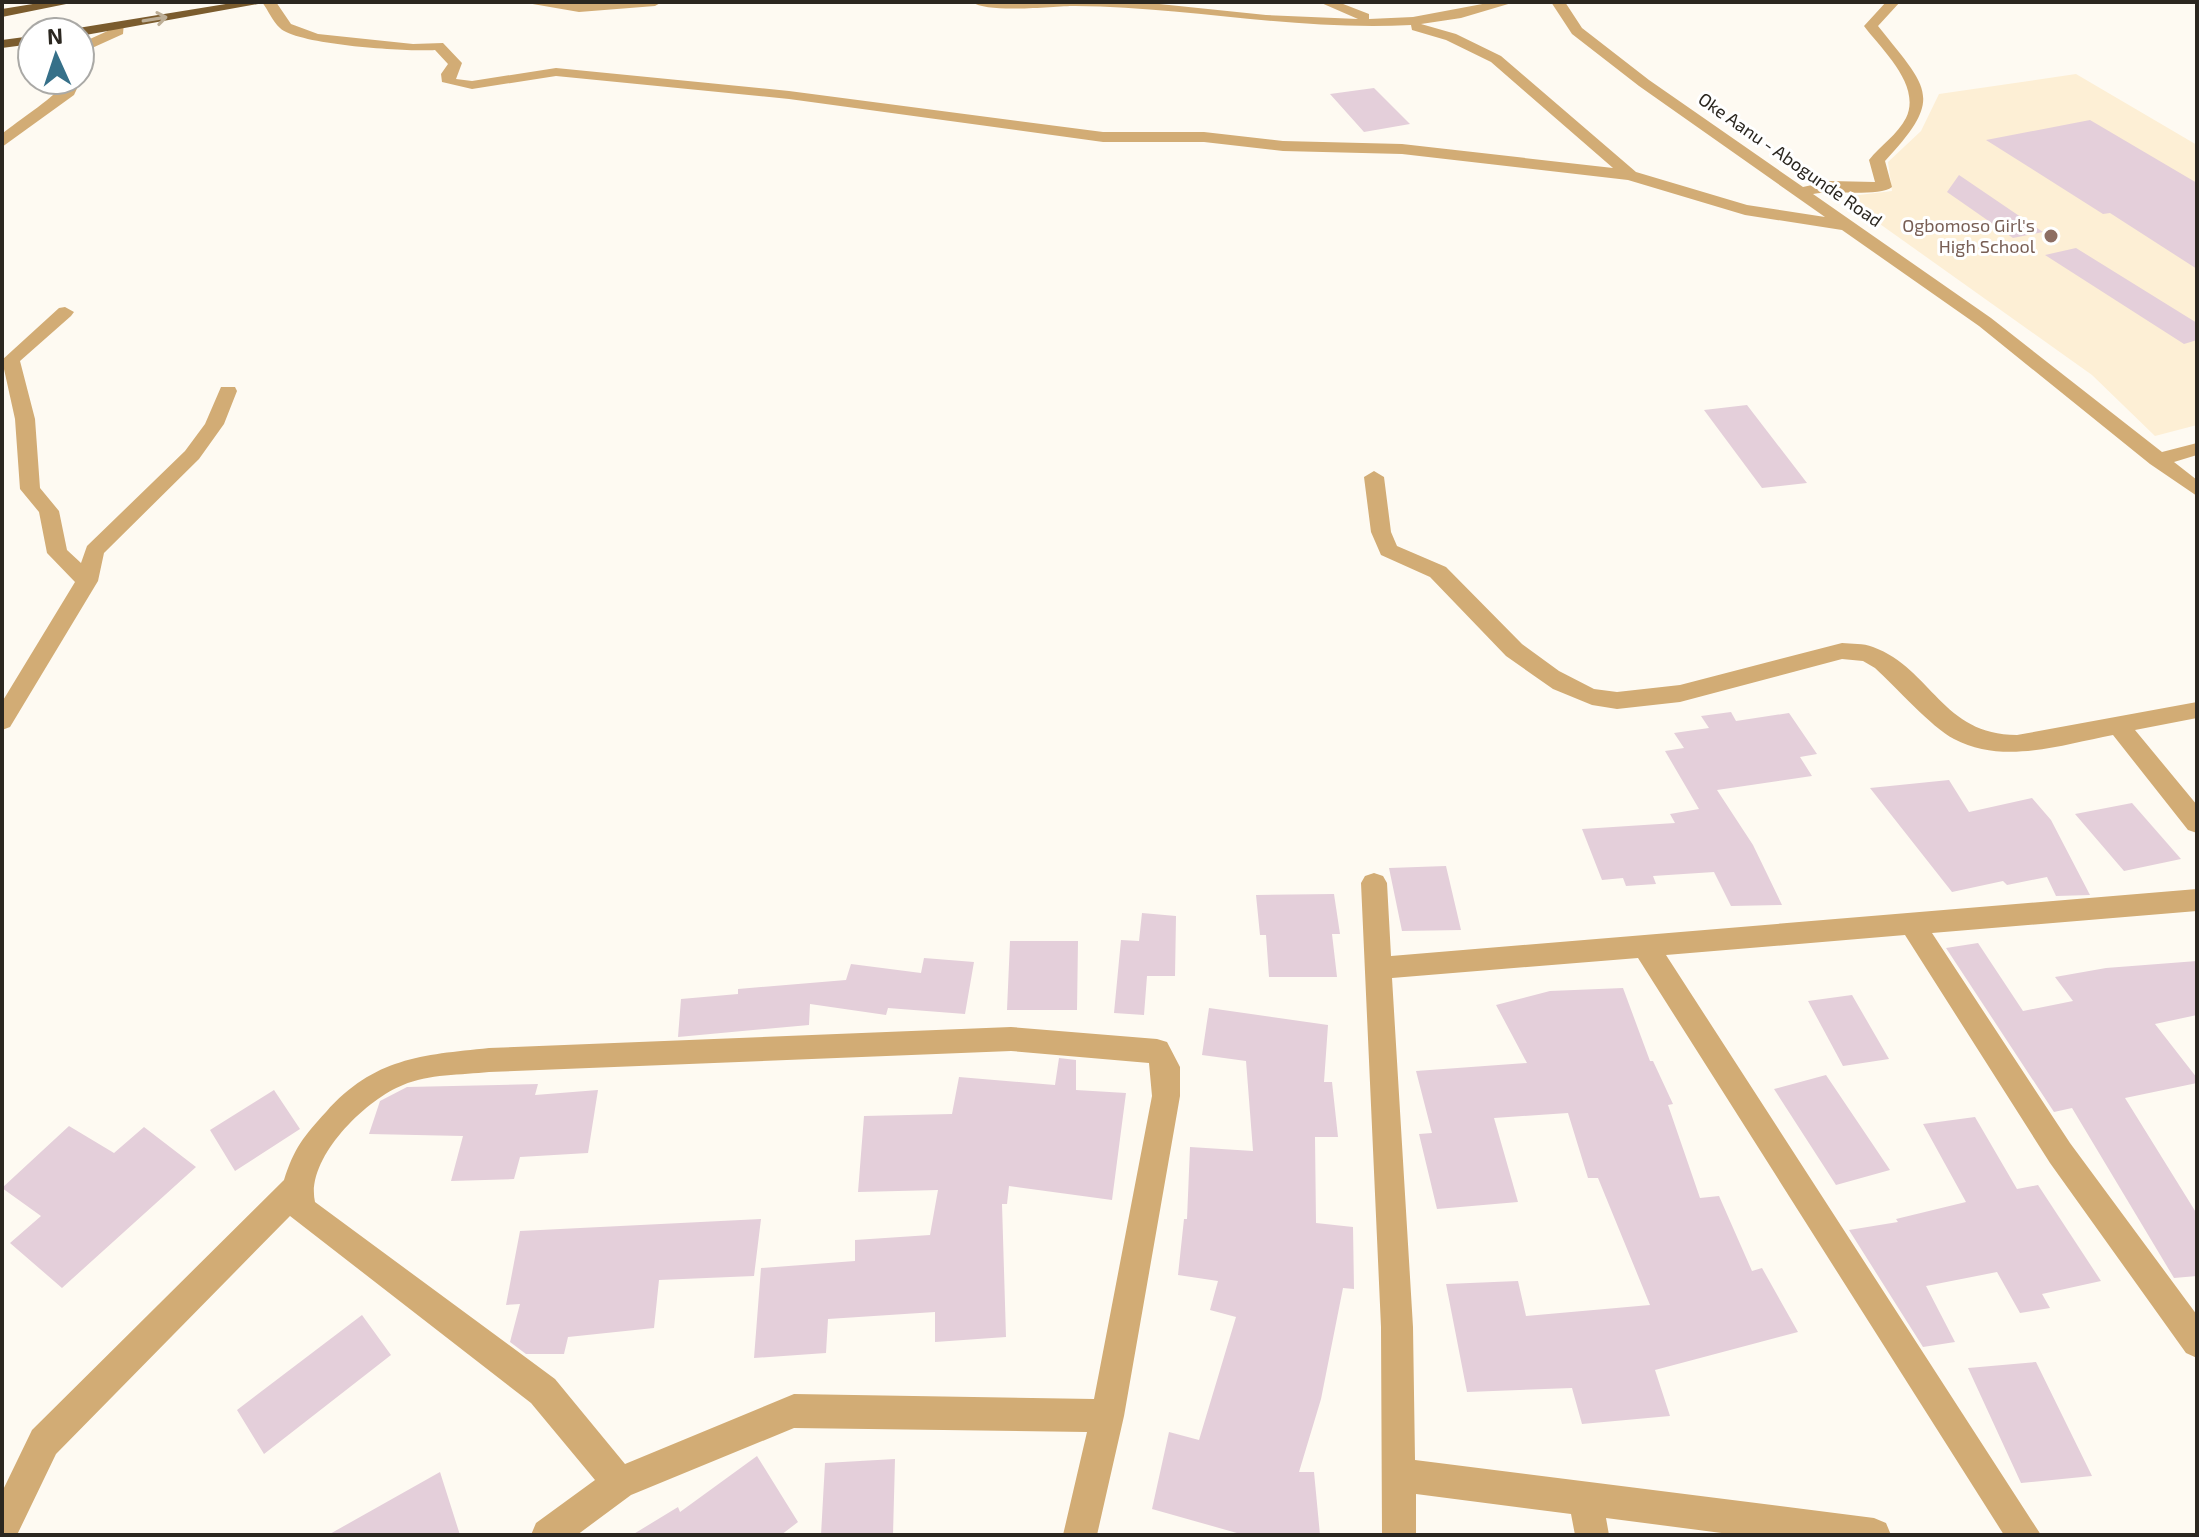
<svg xmlns="http://www.w3.org/2000/svg" width="2199" height="1537" font-family="'Exo 2',sans-serif">
  <style>
    .built { fill: #fdefd5 }
    .building { fill: #e4cfda }
    .lines { fill: none; stroke-linecap: round; stroke-linejoin: round }
    .street { fill: #d2ac75; fill-rule: evenodd }
    .highway { fill: #7b5c2e; fill-rule: evenodd }
    .oneway { stroke: #bdae96 }
    .education-dot { fill: #8d6e63; stroke: #fff; stroke-width: 3 }
    .labels { text-anchor: middle; stroke-width: 6; stroke-linejoin: round; paint-order: stroke }
    .far-street-label { font-size: 18px; fill: #2b2720; stroke: #fff }
    .far-education-label { font-size: 18px; fill: #785e54; stroke: #fff; text-anchor: end }
  </style>
  <rect width="100%" height="100%" fill="#fefaf2"/>
  <path class="built" d="M2076,74l121,71v280l-42,11 -63,-61 -250,-178 50,-6 -4,-29 33,-31 18,-37z"/>
  <path class="building" d="M1374,88l36,36 -46,8 -34,-38z
    M2090,120l107,63v86l-87,-56 -7,1 -117,-74z
    M1959,175l84,57 -30,6 -66,-46z
    M2076,248l121,75v17l-13,4 -139,-89z
    M1747,405l60,78 -45,5 -58,-78z
    M1731,712l5,9 53,-8 28,41 -17,3 12,19 -95,14 36,55 29,60 -51,1 -17,-34 -61,4 3,8 -30,2 -3,-8 -21,2 -20,-51 93,-6 -5,-9 29,-5 -34,-58 19,-3 -10,-15 35,-5 -8,-12z
    M1949,780l20,32 63,-14 19,22 39,75 -34,1 -9,-19 -40,8 -4,-4 -51,11 -82,-104z
    M2132,803l49,56 -57,12 -49,-57z
    M1446,866l15,64 -59,1 -13,-63z
    M1334,894l6,40h-8l5,43h-68l-3,-42h-6l-4,-40z
    M1142,913l34,3 -1,60h-28l-3,39 -30,-2 7,-73 18,1z
    M1010,941h68l-1,69h-70z
    M1978,943l45,68 50,-10 -18,-24 51,-9 91,-7v54l-42,9 42,54v5l-72,15 72,116v62l-23,2 -102,-170 -18,4 -108,-164z
    M924,958l50,4 -9,52 -77,-6 -2,7 -76,-11 -1,21 -131,12 3,-38 57,-5v-5l108,-9 5,-16 70,9z
    M1623,988l27,73h3l20,43 -5,1 32,93 19,-2 33,75 10,-3 36,64 -143,38 15,46 -88,8 -10,-36 -105,4 -21,-108 72,-3 8,35 124,-11 -52,-127h-10l-20,-65 -74,5 24,84 -81,7 -18,-75 13,-1 -16,-62 111,-8 -31,-58 54,-14z
    M1852,995l37,64 -46,7 -35,-65z
    M1209,1008l119,17 -4,57h8l6,55h-23l1,86 37,4 1,62 -11,-1 -22,111 -22,73h15l6,63h-76l-92,-26 17,-77 30,8 37,-123 -26,-7 8,-29 -40,-6 6,-56h3l3,-72 63,4 -7,-90 -44,-6z
    M1059,1058l17,2v30l50,3 -14,107 -103,-14 -2,18h-5l4,133 -71,5v-30l-107,7 -2,34 -72,5 7,-90 94,-7v-21l75,-5 8,-45 -80,2 6,-76 88,-2 7,-37 96,8z
    M1826,1075l64,95 -54,15 -62,-96z
    M538,1084l-3,11 63,-5 -10,63 -68,4 -6,22 -63,2 12,-45 -94,-2 11,-33 27,-14z
    M274,1090l26,39 -65,42 -25,-41z
    M1975,1117l42,72 21,-4 63,96 -59,13 8,14 -30,5 -23,-41 -71,14 29,56 -32,5 -74,-117 49,-8 -2,-3 70,-17 -43,-78z
    M69,1126l45,27 30,-26 52,40 -134,121 -52,-45 31,-27 -39,-28z
    M761,1219l-7,57 -95,4 -5,48 -86,9 -4,17h-38l-16,-12 10,-38 -14,1 14,-74z
    M362,1315l29,40 -127,99 -27,-44z
    M2036,1362l56,114 -71,7 -53,-115z
    M757,1456l41,66 -17,13h-149l46,-28 2,5z
    M895,1459l-2,76h-72l4,-72z
    M440,1472l20,63h-132z"/>
  <g class="lines">
    <path class="street" d="M262,2h14l15,22 27,10 95,10 30,-1 19,20 -6,16 16,2 84,-13 233,23 314,41h101l79,9 119,3 211,24 -122,-106 -45,-22 -34,-10 -1,-5c-116,6 -222,-18 -336,-19 -22,0 -87,8 -103,-4h168l126,13 92,4 -39,-17h19l31,12v5l44,-2 80,-15h22l-54,16 -40,6 35,10 45,22 135,116 111,33 78,12 -186,-131 -67,-52 -21,-32h14l17,26 67,52 154,107 27,-6 45,1 -6,-22c11,-14 29,-26 37,-42 16,-33 -25,-69 -42,-92l22,-24h14l-22,24c50,63 67,71 7,135l7,26c-12,10 -59,3 -79,7l178,124 171,134 35,-9v12l-23,7 23,18v16l-47,-32 -171,-138 -137,-96 -97,-15 -117,-35 -226,-26 -119,-3 -79,-9h-101l-314,-43 -233,-23 -84,13 -30,-7 -1,-8 7,-10 -13,-14c-26,2 -138,-5 -155,-22 -7,-6 -12,-18 -18,-26z
      M521,2h141l-7,4 -76,6z
      M114,22h10l-1,12 -31,14 -7,16 -5,1 1,-22 31,-14z
      M80,78l1,2 -7,15 -72,52v-13c14,-12 59,-41 65,-54z
      M65,307l9,5 -3,4 -51,45 15,58 5,69 19,23 8,39 14,13 6,-17 98,-95 20,-27 16,-37h14l2,4 -13,33 -25,35 -95,94 -6,28 -88,146 -8,3v-28l73,-120 -28,-29 -8,-41 -19,-23 -5,-70 -13,-59 57,-52z
      M1374,471l10,6 7,55 6,14 49,21 76,77 37,27 35,18 23,3 63,-7 162,-42c10,1 21,0 31,4 59,22 69,88 144,88l180,-33v16l-62,12 62,75v28l-9,-3 -75,-95c-53,10 -109,30 -159,4 -23,-12 -59,-53 -79,-71l-12,-7 -21,-2 -162,43 -63,7 -25,-4 -39,-16 -47,-33 -76,-79 -49,-22 -10,-23 -7,-55z
      M1374,873l9,3 4,7 4,73 806,-67v22l-265,22 138,210 127,172v43l-11,-5 -136,-190 -145,-228 -239,20 375,580h-37l-366,-577 -246,20 21,349 2,133 459,58 12,5 5,12h-154l-131,-17 3,17h-34l-4,-21 -155,-20v41h-34l-1,-208 -20,-444 4,-7z
      M1011,1027l146,12 10,3 13,25v29l-56,320 -27,119h-34l24,-103 -293,-4 -163,67 -54,40h-46l5,-12 59,-43 -64,-77 -241,-187 -234,238 -39,81h-15v-43l30,-62 252,-250c10,-32 20,-44 42,-68 48,-54 95,-57 163,-64zM1011,1051l138,12 3,33 -58,303 -300,-5 -169,70 -70,-85 -240,-177c-10,-43 50,-102 88,-117 25,-11 59,-10 86,-13z"/>
    <path class="highway" d="M45,2h31l-74,15v-8z
      M238,2h31l-189,34v-4h-9l7,-4z
      M32,36v8l-30,4v-8z"/>
  </g>
  <defs><path id="oneway-shaft" d="M-6 0H5M1.5-3L5.5 0L1.5 3" fill="none" stroke-width="1.6" stroke-linecap="round" stroke-linejoin="round" transform="scale(2)"/></defs>
  <use class="oneway" href="#oneway-shaft" transform="translate(155 19) rotate(-9)"/>
  <circle class="education-dot" cx="2051" cy="236" r="8"/>
  <g class="labels">
    <g class="far-street-label">
      <text transform="translate(1790 160) rotate(35)" y="6">Oke Aanu - Abogunde Road</text>
    </g>
    <g class="far-education-label">
      <text x="2035" y="232">Ogbomoso Girl's<tspan x="2035" dy="21">High School</tspan></text>
    </g>
  </g>
  <rect width="2199" height="1537" fill="none" stroke="#2b2720" stroke-width="8"/>
  <g transform="translate(56 56) rotate(357)"><circle r="38" fill="#ffffff" stroke="#aaa9a6" stroke-width="2"/>
  <path d="M0-6L14 30L0 20L-14 30Z" fill="#367089"/>
  <text y="-12" font-size="22" font-weight="bold" text-anchor="middle" fill="#2b2720">N</text>
  </g>
</svg>
